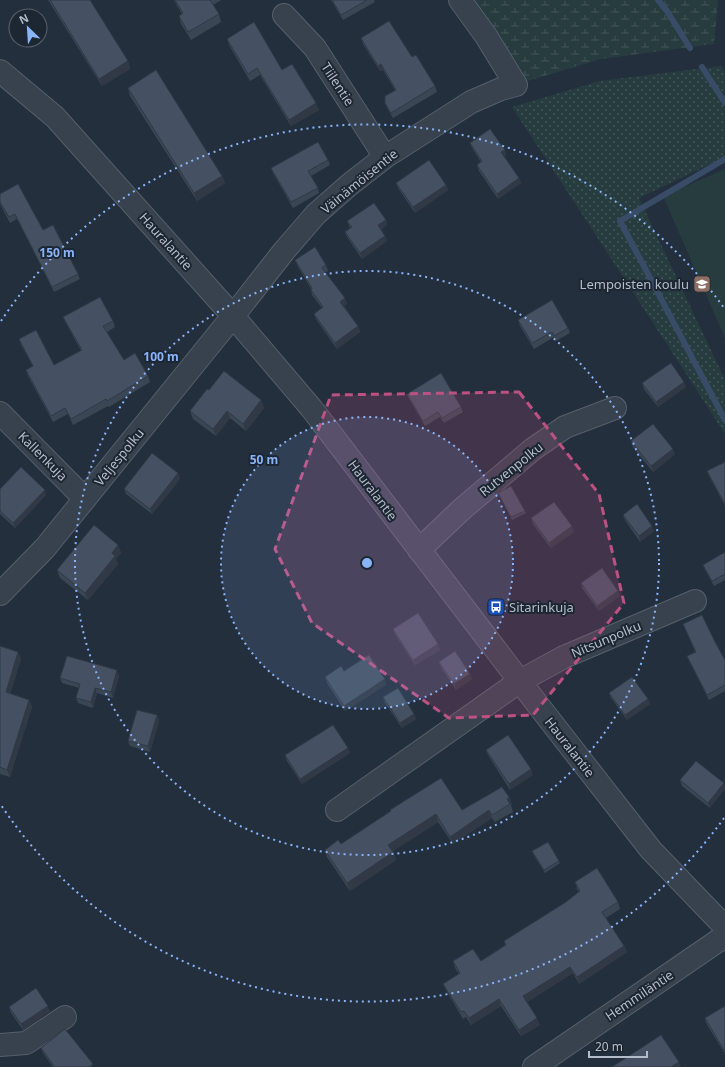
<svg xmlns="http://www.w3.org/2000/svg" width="725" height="1067" font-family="'Noto Sans',sans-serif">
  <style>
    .grass { fill: url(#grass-dots) }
    .wetland { fill: url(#wetland-marsh) }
    .garden { fill: #263c3f }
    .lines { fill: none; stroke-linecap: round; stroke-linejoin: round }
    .stream { stroke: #394c67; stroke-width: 6 }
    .minor-casing { stroke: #565f6c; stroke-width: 24 }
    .minor { stroke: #38414e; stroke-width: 22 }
    .wall { fill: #3b4654 }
    .shaded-wall { fill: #303945 }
    .building { fill: #455162; stroke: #303945 }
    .marked { fill: #bd5182; fill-opacity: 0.2; stroke: #bd5182; stroke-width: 3; stroke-dasharray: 8 5; stroke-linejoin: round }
    .ring { fill: none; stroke: #8ab4f8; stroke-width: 2; stroke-dasharray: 2 4 }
    .labels { text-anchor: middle; stroke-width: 4; stroke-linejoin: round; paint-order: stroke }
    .street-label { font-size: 13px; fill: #b4bcc9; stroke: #1d2633 }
    .poi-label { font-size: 13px; fill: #b4bcc9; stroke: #1d2633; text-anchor: end }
    .centre { fill: #8ab4f8; stroke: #1d2633; stroke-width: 2 }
    .ring-label { font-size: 12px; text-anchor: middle; font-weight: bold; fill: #8ab4f8; stroke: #1d2633; stroke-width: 4; stroke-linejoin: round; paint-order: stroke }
  </style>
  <defs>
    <pattern id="grass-dots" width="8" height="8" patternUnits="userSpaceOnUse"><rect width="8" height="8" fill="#263c3f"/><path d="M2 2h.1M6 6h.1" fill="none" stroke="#435659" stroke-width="1.8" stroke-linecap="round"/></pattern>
    <pattern id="wetland-marsh" width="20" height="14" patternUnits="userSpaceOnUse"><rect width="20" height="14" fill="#263c3f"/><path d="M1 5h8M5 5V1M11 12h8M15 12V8" fill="none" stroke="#435659"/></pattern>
  </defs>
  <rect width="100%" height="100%" fill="#242f3e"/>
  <path class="grass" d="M721,66l4,6v85l-86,41 86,182v54c-70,-109 -142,-218 -213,-327l88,-26z"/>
  <path class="wetland" d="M472,0h246l-4,44 -113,15 -77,23z"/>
  <path class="garden" d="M725,169v169l-62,-142z"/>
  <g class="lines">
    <path class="stream" d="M658,0l9,11 23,37
      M702,67l23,36
      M725,159l-105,62 105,199"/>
    <defs>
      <path id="minor" d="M284,15l31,33 70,109
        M0,71l55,46 178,199 79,93 226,296 113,145 74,77
        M0,413l85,86
        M419,550l42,-40 72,-61 32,-22 50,-19
        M0,594l45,-46 188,-232 51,-65 32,-37 33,-29 36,-28 86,-55 30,-13 15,-4 -30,-49 -26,-36
        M337,810l183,-129 44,-24 131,-56
        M0,1045l26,-2 39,-26
        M534,1067l191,-131"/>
    </defs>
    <use href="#minor" class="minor-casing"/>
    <use href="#minor" class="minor"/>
  </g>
  <path class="wall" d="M48,0h42l38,61 2,8 -28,17z
    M174,0h47l-8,5 6,9 2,8 -30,18 -10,-16 -2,-8 3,-2 -6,-10z
    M331,0h43l1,2 -32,18z
    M361,38l51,19 23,29 2,6 -44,26 -6,-10 -2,-5 10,-13 -12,-20 -3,1 -17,-27z
    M227,39l55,31 37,40 -28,16 -31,-51 -10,6 -21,-36z
    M128,88l94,88 3,7 -28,18 -67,-105z
    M470,143l35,7 1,5 -2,1 15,22 2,5 -23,16 -19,-28 -2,-6 4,-3 -9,-14z
    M328,160l2,5 -19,11 7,12 1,5 -26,15 -20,-35 -2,-5z
    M396,183l50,2 2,5 -33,23 -17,-25z
    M0,194l43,36 35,44 2,5 -26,13 -37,-73 -7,4 -10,-19z
    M386,220l1,5 -6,5 6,11 -25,18 -15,-22 -2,-5 5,-4 -3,-7z
    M295,260l31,5 2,6 -2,1 21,32 -3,2 14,20 2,6 -23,17 -21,-30 -2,-5 8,-6 -10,-13 -1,-5v-1l-14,-24z
    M63,317l50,4 2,6 -8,5 17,28 24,16 2,6 -41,25 -1,-1 -35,19 -5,-11 -15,8 -25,-46 -2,-6 7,-4 -12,-21 -2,-6 35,26 27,-14 -15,-28z
    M518,320l50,8 2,5 -14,8 -2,-4 -20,12 -14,-23z
    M642,383l44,4 -28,20 -14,-18z
    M209,390l52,10 3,8 -18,23 -16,-13 -14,18 -23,-17 -3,-8z
    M407,394l54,13 2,5 -19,11 -4,-6 -15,9 -16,-27z
    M631,441l44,13 -22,18 -20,-25z
    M725,462v44l-16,-30 -2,-5z
    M178,473l2,6 -28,35 -26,-20 -2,-5z
    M0,489l46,6 -31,33 -15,-14z
    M498,493l27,18 1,2 -14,7z
    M623,515l31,16 -14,11 -15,-22z
    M531,518l43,14 -23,16 -18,-24z
    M118,545l3,8 -5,6 2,5 -30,36 -28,-22 -3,-8z
    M725,552v28l-11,6 -9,-16 -2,-5z
    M581,583l39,13 -21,15 -17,-23z
    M683,624l32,18 10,18v31l-16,9 -20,-39 -2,-5 8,-4z
    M393,629l47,21 -25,15 -20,-31z
    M0,646l18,6 3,7 -11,35 19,6 3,7 -22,70 -10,-3z
    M439,662l31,12 2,5 -16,11 -15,-23z
    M344,671l42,14 -41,26 -18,-28 -2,-6z
    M119,676l-6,22 -16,-5 -4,15 -15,-5 -2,-5 3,-10 -17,-5 -2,-5z
    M609,693l39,6 2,5 -23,16 -16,-22z
    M383,697l31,17 2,5 -14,9 -17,-25z
    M157,715l2,6 -9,31 -20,-6 -2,-5z
    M486,750l47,25 -23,15 -22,-35z
    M350,753l-48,31 -15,-23 -2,-6z
    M696,761l14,47 -28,-22 -2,-6z
    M509,797l3,8h-1l2,7 -18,10 -3,-4 -39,26 -15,-22 -45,29 3,9 -46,31 -23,-34 -2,-7 16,-6 50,-33 71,-1z
    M532,851l27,10 1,2 -15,10 -12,-19z
    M575,882l43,20 2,7 -14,9 18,28 3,6 -48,32 -6,-11 -46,29 13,23 -19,11 -20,-30 -30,19 -5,-8 -3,2 -17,-29 -3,-6 16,-10 -4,-6 -2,-7h28l24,-16 -1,-4 62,-39 13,-10 -2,-3z
    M725,1006v48l-19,-31 -1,-5z
    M9,1007l41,4 -27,19 -12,-17z
    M41,1048l52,19h-40l-10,-14z"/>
  <path class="shaded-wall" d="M128,61l2,8 -28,17 -3,-7z
    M381,64l2,6 -3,1 -2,-5z
    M316,103l3,7 -28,16 -2,-6z
    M505,150l1,5 -3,2 -2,-5z
    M222,176l3,7 -28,18 -3,-8z
    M519,178l2,5 -23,16 -1,-5z
    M446,185l2,5 -33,23 -2,-6z
    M386,220l1,5 -7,6 -2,-6z
    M385,236l2,5 -25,18 -2,-6z
    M345,298l2,6 -5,3 -2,-5z
    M358,326l2,6 -23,17 -2,-6z
    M684,382l2,5 -28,20 -2,-5z
    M261,400l3,8 -18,23 -3,-7z
    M227,411l3,7 -14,18 -3,-7z
    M673,449l2,5 -22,18 -2,-6z
    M178,473l2,6 -28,35 -2,-5z
    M45,490l1,5 -31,33 -2,-5z
    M572,526l2,6 -23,16 -2,-5z
    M652,526l2,5 -14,11 -1,-6z
    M118,545l3,8 -5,6 2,5 -30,36 -3,-7 27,-40z
    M618,591l2,5 -21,15 -2,-5z
    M438,644l2,6 -25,15 -2,-5z
    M18,652l3,7 -13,40 -2,-7z
    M117,670l2,6 -6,22 -2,-6z
    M470,674l2,5 -16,11 -2,-6z
    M385,679l1,6 -41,26 -1,-5z
    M95,688l2,5 -4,15 -2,-6z
    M648,699l2,5 -23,16 -2,-5z
    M29,700l3,7 -22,70 -3,-7z
    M414,714l2,5 -14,9 -2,-5z
    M157,715l2,6 -9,31 -2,-6z
    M348,748l2,5 -48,31 -2,-5z
    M531,769l2,6 -23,15 -1,-6z
    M724,783l1,3v3l-15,19 -2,-5z
    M509,797l3,8h-1l-4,-6z
    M489,810l3,8 -39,26 -3,-7z
    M436,814l2,8 -47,30 -3,-7z
    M393,852l3,8 -46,31 -3,-8z
    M624,946l3,6 -48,32 -2,-7z
    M570,967l3,6 -47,30 -3,-7z
    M499,999l2,7 -30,19 -2,-7z
    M48,1006l2,5 -27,19 -2,-6z
    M537,1018l3,7 -19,11 -2,-6z
    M679,1062l2,5h-10z"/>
  <path class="building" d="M50,0h40l38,61 -29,18z
    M175,0h35l9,14 -31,18 -9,-16 4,-3z
    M332,0h35l-26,15z
    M389,21l23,36 4,-2 19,31 -44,27 -6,-10v-7l11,-6 -15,-26 -3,2 -17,-28z
    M254,22l28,48 10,-6 24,39 -27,17 -32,-52 -9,6 -21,-35z
    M156,70l66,106 -28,17 -66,-105z
    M490,129l15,21 -4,2 18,26 -22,16 -20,-29 5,-4 -12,-18z
    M318,142l10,18 -20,11 10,17 -27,14 -20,-34z
    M429,160l17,25 -33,22 -17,-24z
    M18,184l25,46 10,-5 25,49 -26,13 -37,-73 -6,3 -9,-15v-8z
    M374,203l12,17 -8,5 7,11 -25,17 -15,-21 7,-5 -5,-6z
    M315,247l11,18 -4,3 23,30 -5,4 18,24 -23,17 -21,-29 9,-7 -12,-17 1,-2 -17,-28z
    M100,297l13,24 -10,5 21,34 11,-7 13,23 -41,25 -1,-2 -35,20 -6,-11 -14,8 -25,-46 7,-4 -14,-27 17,-9 18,35 28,-15 -19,-33z
    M552,300l16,28 -14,8 -2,-4 -20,11 -14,-23z
    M671,363l13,19 -28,20 -14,-19z
    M224,371l37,29 -18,24 -16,-13 -14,18 -23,-18 17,-22 2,1z
    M441,373l20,34 -19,11 -4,-6 -15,9 -16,-27z
    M653,424l20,25 -22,17 -20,-25z
    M152,453l26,20 -28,36 -26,-20z
    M725,462v42l-18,-33z
    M21,467l24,23 -32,33 -13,-12v-22z
    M511,486l14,25 -14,6 -13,-24z
    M554,502l18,24 -23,17 -18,-25z
    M637,504l15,22 -13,10 -16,-21z
    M94,525l24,20 -6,8 3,3 -30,37 -28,-23z
    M725,552v22l-13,7 -9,-16z
    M602,568l16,23 -21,15 -16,-23z
    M418,613l20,31 -25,16 -20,-31z
    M702,615l13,27 10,18v25l-18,10 -20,-39 9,-4 -13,-28z
    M0,646l18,6 -12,40 23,8 -22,70 -7,-3z
    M455,651l15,23 -16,10 -15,-22z
    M369,655l16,24 -41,27 -19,-29 16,-11 3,5z
    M67,656l50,14 -6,22 -16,-4 -4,14 -15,-4 4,-14 -20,-6z
    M632,677l16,22 -23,16 -16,-22z
    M398,688l16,26 -14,9 -17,-26z
    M137,710l20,5 -9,31 -20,-5z
    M333,725l15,23 -48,31 -15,-24z
    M508,735l23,34 -22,15 -23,-34z
    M696,761l28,22 -16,20 -28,-23z
    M441,778l21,32 40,-23 7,10 -2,2 3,5 -18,11 -3,-5 -39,27 -14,-23 -48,31 5,7 -46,31 -22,-33 13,-10 3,4 50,-33 -1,-1z
    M548,842l11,19 -15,9 -12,-19z
    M597,868l21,34 -16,10 22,34 -47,31 -7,-10 -47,29 14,22 -18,12 -20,-31 -30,19 -5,-7 -3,1 -18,-28 17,-11 -7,-12 20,-12 8,12 25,-16 -2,-4 62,-39 14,-11 -5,-9z
    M36,988l12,18 -27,18 -12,-17z
    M725,1006v46l-20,-34z
    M65,1029l28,35 -4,3h-34l-14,-19z
    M661,1035l18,27 -8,5h-59z"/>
  <path class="marked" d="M519,392l80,102 25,109 -91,112 -84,3 -137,-95 -37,-74 56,-154z"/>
  <circle cx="367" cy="563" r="146" fill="#8ab4f8" fill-opacity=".12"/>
  <g class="ring">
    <circle cx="367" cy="563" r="146"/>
    <circle cx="367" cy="563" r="292"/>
    <path d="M724 818A439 439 0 0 1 1 805M1 321A439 439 0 0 1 724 308"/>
  </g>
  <defs>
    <symbol id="school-square" viewBox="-11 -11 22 22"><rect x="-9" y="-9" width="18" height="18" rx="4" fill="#8d6e63" stroke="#1d2633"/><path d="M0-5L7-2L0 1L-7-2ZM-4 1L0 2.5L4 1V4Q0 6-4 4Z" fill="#fff"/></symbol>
    <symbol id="bus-square" viewBox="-11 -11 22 22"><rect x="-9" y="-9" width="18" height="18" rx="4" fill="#1a4fb4" stroke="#1d2633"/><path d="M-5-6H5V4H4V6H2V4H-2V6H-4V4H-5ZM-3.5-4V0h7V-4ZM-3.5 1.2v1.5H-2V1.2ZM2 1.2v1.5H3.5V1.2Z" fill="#fff"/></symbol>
  </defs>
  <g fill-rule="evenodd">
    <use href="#school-square" x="692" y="274" width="20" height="20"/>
    <use href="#bus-square" x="486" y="597" width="20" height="20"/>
  </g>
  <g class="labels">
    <g class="street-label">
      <text transform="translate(338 84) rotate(57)" y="5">Tiilentie</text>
      <text transform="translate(359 181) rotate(-39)" y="5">Väinämöisentie</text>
      <text transform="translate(166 241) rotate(48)" y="5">Hauralantie</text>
      <text transform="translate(43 456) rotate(45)" y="5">Kallenkuja</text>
      <text transform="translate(119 457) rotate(-51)" y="5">Veljespolku</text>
      <text transform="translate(511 469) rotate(-39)" y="5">Rutvenpolku</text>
      <text transform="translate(373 490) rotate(53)" y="5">Hauralantie</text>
      <text transform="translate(606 639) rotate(-23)" y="5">Nitsunpolku</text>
      <text transform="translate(570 747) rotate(52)" y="5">Hauralantie</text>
      <text transform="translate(639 995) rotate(-34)" y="5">Hemmiläntie</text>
    </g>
    <g class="poi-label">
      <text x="689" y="289">Lempoisten koulu</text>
      <text x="509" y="612" text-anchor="start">Sitarinkuja</text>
    </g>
  </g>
  <circle cx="367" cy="563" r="6" class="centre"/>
  <g class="ring-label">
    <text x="57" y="257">150 m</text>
    <text x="161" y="361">100 m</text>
    <text x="264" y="464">50 m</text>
  </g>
  <g transform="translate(28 28) rotate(335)"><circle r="19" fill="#1d2633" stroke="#59626f"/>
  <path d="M0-3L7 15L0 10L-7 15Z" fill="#8ab4f8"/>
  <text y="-6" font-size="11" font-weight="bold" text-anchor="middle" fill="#b4bcc9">N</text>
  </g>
  <path d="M589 1051v6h58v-6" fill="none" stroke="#b4bcc9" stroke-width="2"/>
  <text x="595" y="1051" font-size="12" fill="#b4bcc9" stroke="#1d2633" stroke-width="3" paint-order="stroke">20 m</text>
</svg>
